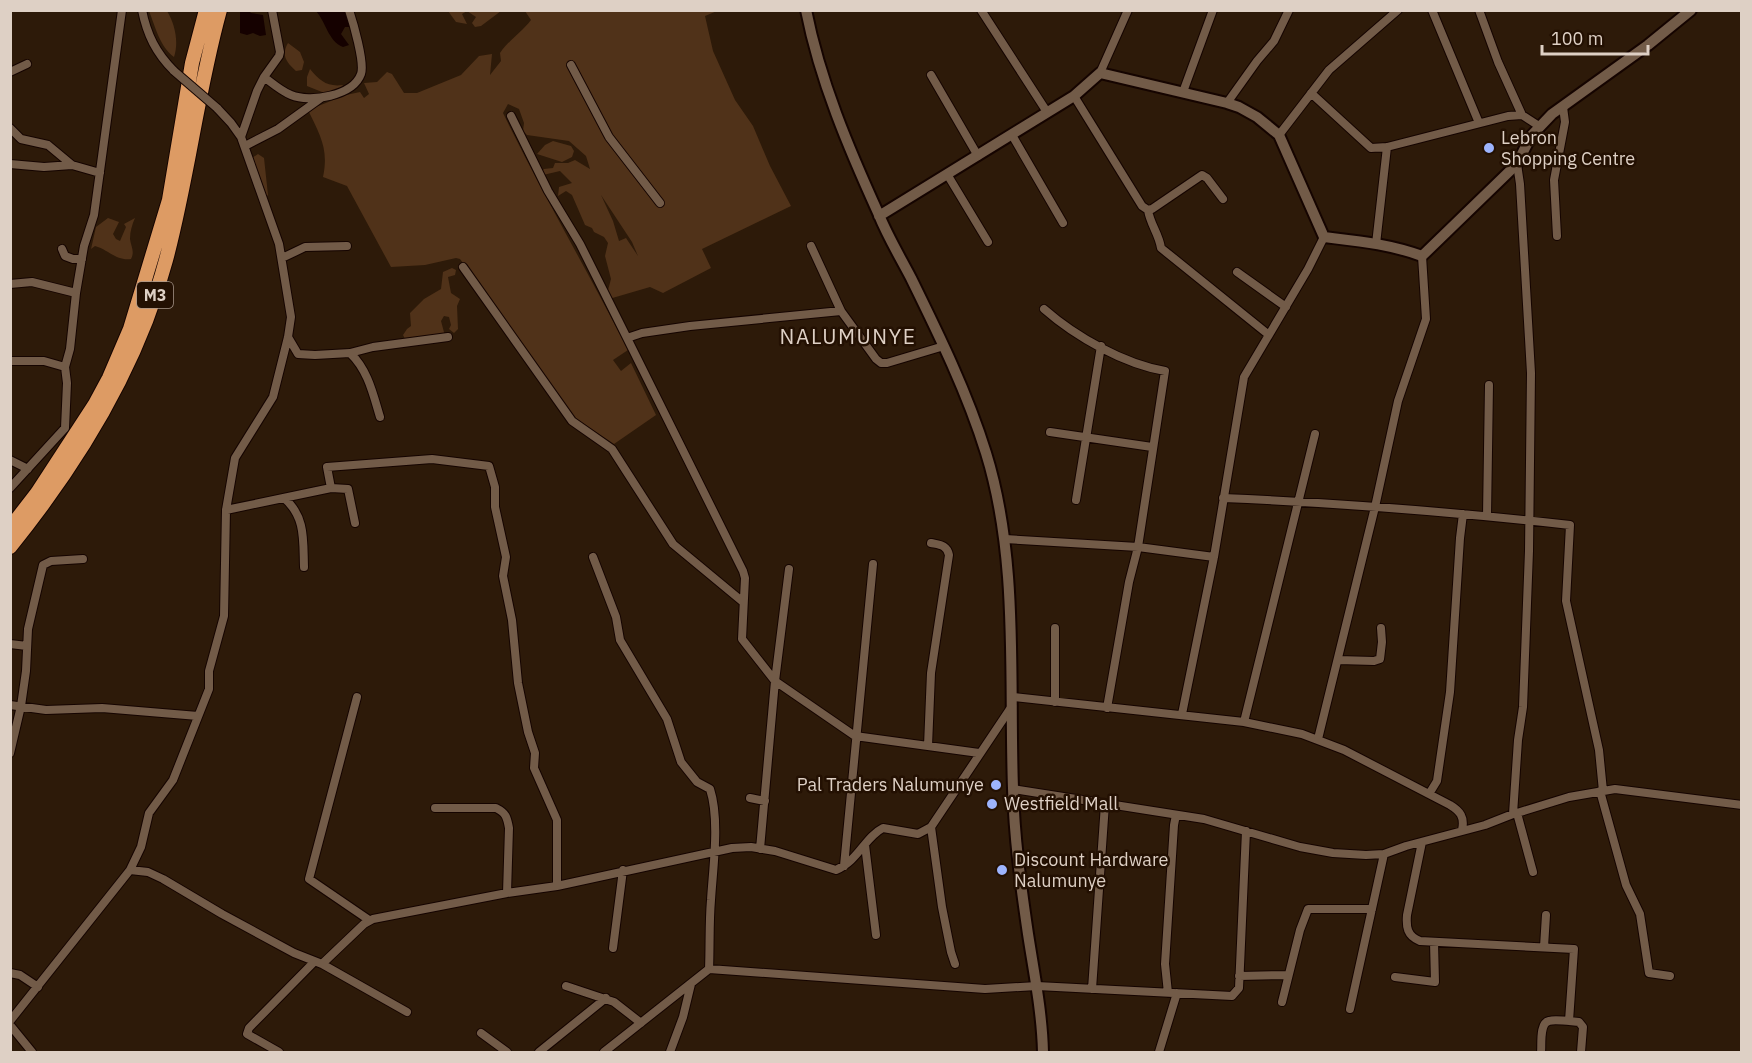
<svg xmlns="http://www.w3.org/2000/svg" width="1752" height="1063" font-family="'IBM Plex Sans',sans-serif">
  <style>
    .green { fill: #503219; fill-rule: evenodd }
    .water { fill: #150100 }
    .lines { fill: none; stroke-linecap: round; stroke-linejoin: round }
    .street-casing { stroke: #150400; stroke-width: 10 }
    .secondary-casing { stroke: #150400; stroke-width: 14 }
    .highway-casing { stroke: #150400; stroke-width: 16 }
    .street { stroke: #725b48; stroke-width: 8 }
    .secondary { stroke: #725b48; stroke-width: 10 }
    .highway { stroke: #dd9b64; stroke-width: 14 }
    .street-bridge-casing { stroke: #150400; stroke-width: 10; stroke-linecap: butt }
    .street-bridge { stroke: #725b48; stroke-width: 8 }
    .poi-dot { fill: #9db4fd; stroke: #231002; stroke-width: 2 }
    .labels { text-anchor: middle; stroke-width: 5; stroke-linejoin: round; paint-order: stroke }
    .shield { fill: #231002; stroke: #a6968a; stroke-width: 1.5 }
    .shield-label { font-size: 16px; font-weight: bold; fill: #ded0c5 }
    .poi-label { font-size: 18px; fill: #ded0c5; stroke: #231002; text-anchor: start }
    .quarter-label { font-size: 21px; letter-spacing: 1.5px; fill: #ded0c5; stroke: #231002 }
  </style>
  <rect width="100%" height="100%" fill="#2d1a09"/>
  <path class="green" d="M149,11h18c8,13 12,31 7,46 -14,-10 -19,-31 -25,-46z
    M448,11h53l-20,15 -6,1 -3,-4 4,-6 -9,-6 -5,3 5,10 -11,-2z
    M525,11h192l-12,5 8,35 22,49 18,26 17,40 21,40 -89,43 9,19 -48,25 -13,-6 -41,12 -2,-5 4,-15 -6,-23 3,-13 -4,-6 -10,-5 -2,-4 -7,-3 -13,-30 -6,-4 -8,5 1,-9 13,-4 -12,-12 -17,4 -1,-4 2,-2 9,-1 2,-5h13l7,-3 15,9 -4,-13 -17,-15 -42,-6 -4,-4 1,-8 -5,-14 -11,-5 -5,9c39,80 84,157 125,237l-15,10 8,11 10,-8 25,52 -42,29 -39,-26 -115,-159 -4,-1 -31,7 -34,2 -44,-81 -24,-9c6,-28 -3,-42 -15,-67l38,-15 14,-3 4,6 5,-4 -5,-11 13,-1 10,-10 5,2 12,19h13l44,-18 18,-19 13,-2 -2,21 11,-14 -1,-8c10,-14 21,-20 31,-33zM601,195l31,47 6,14 -12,-18 -7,3 -6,-20z
    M288,43l12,9 4,10 -2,8 -6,1c-10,-9 -15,-16 -8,-28z
    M310,69c10,12 17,18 33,16l-6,7 -10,2 -20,-8v-9z
    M553,141l18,5 3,5 -2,6 -10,5 -25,-8 8,-9z
    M258,154l6,4 4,37 -3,3 -13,-40z
    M108,218l11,4 -6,12 3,5 4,2 6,-14 -2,-3 11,-6c-3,7 -5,13 -5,21 1,8 5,12 1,20 -15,2 -22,-9 -36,-13l-4,3 5,-22z
    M452,268l4,2 -1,5 -7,2 3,16 9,6 -3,7 1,23 -4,4 -5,-4 2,-4 -2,-8 -5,-1 -3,5 4,15 -39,5 -3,-6 4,-6 4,-3 -1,-13 14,-14 17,-10 2,-17z"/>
  <path class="water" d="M240,11h9l2,2 12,2 3,20 -6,1 -7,-3 -6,2 -7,-2z
    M316,11h32l5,16h-8l-4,7 8,11 -6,2c-15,-6 -17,-25 -27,-36z"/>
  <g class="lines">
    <defs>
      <path id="street" d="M142,10c5,25 14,43 32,61
        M272,10l8,42 -1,4 -15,21c8,6 17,14 27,18 19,8 62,1 70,-21 4,-11 -8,-52 -12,-64
        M981,10l66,102
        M1432,10l47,113
        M1479,10l19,52 24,53
        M571,65l38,72 51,66
        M10,72l17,-8
        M1100,73l28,-63
        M931,75l47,81
        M1183,92l30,-82
        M1311,93l60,55 16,-1 121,-31 14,-1 17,11
        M1074,96l68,110 6,4c2,14 11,24 13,38l108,87
        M1227,103l30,-42 17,-20 15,-31
        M511,116l37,75 32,53 47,94
        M10,128l11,11 27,6 24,20 28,8
        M1012,135l51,88
        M1279,135l50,-65 69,-60
        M241,137l16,-46 7,-14
        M245,146l33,-17 43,-31
        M10,164l34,3 28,-2
        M947,174l41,68
        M1148,210l4,-1 50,-34 5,3 16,21
        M1557,236l-3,-56 11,-58 -2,-15
        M1376,244l11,-97
        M811,246l30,65 35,48 5,4h6l57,-17
        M62,249l3,7 8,3h9
        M282,258l23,-11 42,-1
        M463,267l109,154 40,28 61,95 70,58
        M1237,272l49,35
        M10,284l22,-2 44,11
        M1044,309c32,28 80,55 121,62l-27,176 -9,35 -22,126
        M288,337l10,17 17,1 35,-2c18,17 23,41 30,64
        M350,353l23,-6 75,-10
        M10,361h34l21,6
        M1050,432l102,15
        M10,460l18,9
        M10,488l55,-60 2,-45 -2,-16 5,-18 6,-56 8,-47 10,-31 28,-205
        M331,488l17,1 7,34
        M284,498c22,19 19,42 20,69
        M1223,498c116,5 231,14 347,27l-4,76 33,149 4,41
        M1076,500l25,-154
        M226,510l105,-22 -4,-21 105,-8 57,7 6,21v20l11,50 -3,19 9,44 6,63 10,49 7,21 -1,15 23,52v66
        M1487,516l2,-131
        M1005,539l133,8 76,10 30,-180 64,-108 16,-32
        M593,557l23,60 4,23 47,79 14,43 16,20 13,7c10,31 3,78 1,111 -2,23 -1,46 -2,69
        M789,569l-14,112 80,55 124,17
        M10,644l17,2
        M1338,660l36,1 6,-2 2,-17 -1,-14
        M357,697l-48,182 60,41
        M1013,697l231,25 58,12 42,16 106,55c10,6 15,12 12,25
        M1055,702v-74
        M10,705l36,5 56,-2 96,8
        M1182,714l32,-157
        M1244,722l71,-288
        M1318,739l57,-232 23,-106 28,-82 -4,-63
        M928,746l3,-73 18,-118c-2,-10 -9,-10 -18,-12
        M10,753l11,-47 5,-35 2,-42 15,-64 8,-4 32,-2
        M1013,789l191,30 96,28 33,6 33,2 18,-1 22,-8 79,-21 28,-11 5,-74 5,-33 6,-156 2,-178 -11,-189 -3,-20
        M1600,791l26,94 14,29 9,59 21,3
        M1429,794l8,-13 13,-89 10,-154 3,-24
        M750,798l15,3
        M435,808h61c10,5 11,9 13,20l-2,65
        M931,827l11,80 9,45 4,12
        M1422,842l-15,73c-1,12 0,21 13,26l154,8 -5,72 10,1 4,5 -2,25
        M865,845l11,90
        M760,849l15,-168 -33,-42 3,-61 -2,-7 -116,-233 15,-5 48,-7 151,-15
        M844,866l29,-302
        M130,870l18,2 15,7 59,35 72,39 28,11 85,48
        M1533,872l-16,-59 52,-16 46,-8 127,16
        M1544,947l2,-32
        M613,948l10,-78
        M322,964l42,-40 9,-5 134,-26 50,-7 175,-38 19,-1 24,4 61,19c22,-9 29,-33 47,-42l35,6 13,-7 81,-121
        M10,973l10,2 18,12
        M1239,976l49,-1
        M1395,977l40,5 -1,-40
        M566,986l48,16 27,21
        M1092,989l13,-185
        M1168,993l-3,-29 9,-139 2,-10
        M1282,1002l18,-72 8,-21h64
        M1350,1009l34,-155
        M10,1021l120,-151 11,-23 8,-34 24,-33 36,-91v-18l15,-55 2,-106 9,-52 38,-61 15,-60 3,-20 -12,-73 -38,-107 -10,-14 -14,-15
        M10,1025l22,27
        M481,1033l26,19
        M279,1052l-32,-18 2,-6 65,-66
        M539,1052l67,-54
        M604,1052l105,-83 276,20 52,-3 195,10 7,-8 7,-157
        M670,1052l13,-35 8,-33
        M1159,1052l18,-59
        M1541,1052c1,-7 -2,-29 8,-31 6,-2 14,0 20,0"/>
      <path id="secondary" d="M806,10c14,71 43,139 73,205 9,22 21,42 32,63 28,57 56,114 75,175 33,106 23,225 27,335 1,48 8,98 15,146 6,39 14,78 15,118
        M879,216l195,-120 26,-23 127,30 12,4 18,10 22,18 45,102c33,4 66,7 98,19l95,-92 14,-28 21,-22 96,-69 43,-35"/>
      <path id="highway" d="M10,528l27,-35 58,-89 14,-26 21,-49 39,-129 23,-137 14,-53
        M10,547c68,-84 128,-182 156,-287 22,-82 31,-167 54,-250"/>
    </defs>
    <use href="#street" class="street-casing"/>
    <use href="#secondary" class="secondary-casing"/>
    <use href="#highway" class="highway-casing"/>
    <use href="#street" class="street"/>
    <use href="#secondary" class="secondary"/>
    <use href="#highway" class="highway"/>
    <defs>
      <path id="street-bridge" d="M174,71l43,37"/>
    </defs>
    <use href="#street-bridge" class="street-bridge-casing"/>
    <use href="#street-bridge" class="street-bridge"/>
  </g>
  <g class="poi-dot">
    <circle cx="1489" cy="148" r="6"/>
    <circle cx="996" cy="785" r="6"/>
    <circle cx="992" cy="804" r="6"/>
    <circle cx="1002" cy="870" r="6"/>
  </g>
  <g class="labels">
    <rect class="shield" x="137" y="282" width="36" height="26" rx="4.5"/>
    <g class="shield-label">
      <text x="155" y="301">M3</text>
    </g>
    <g class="poi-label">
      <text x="1501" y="144">Lebron<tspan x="1501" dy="21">Shopping Centre</tspan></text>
      <text x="984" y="791" text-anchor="end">Pal Traders Nalumunye</text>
      <text x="1004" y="810">Westfield Mall</text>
      <text x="1014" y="866">Discount Hardware<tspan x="1014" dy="21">Nalumunye</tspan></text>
    </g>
    <g class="quarter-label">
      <text x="848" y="344">NALUMUNYE</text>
    </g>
  </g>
  <rect width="1752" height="1063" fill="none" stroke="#ded0c5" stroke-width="24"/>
  <path d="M1542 45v9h106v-9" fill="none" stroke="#ded0c5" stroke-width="3"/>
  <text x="1551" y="45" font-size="18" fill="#ded0c5" stroke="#231002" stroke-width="4.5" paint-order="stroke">100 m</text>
</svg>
